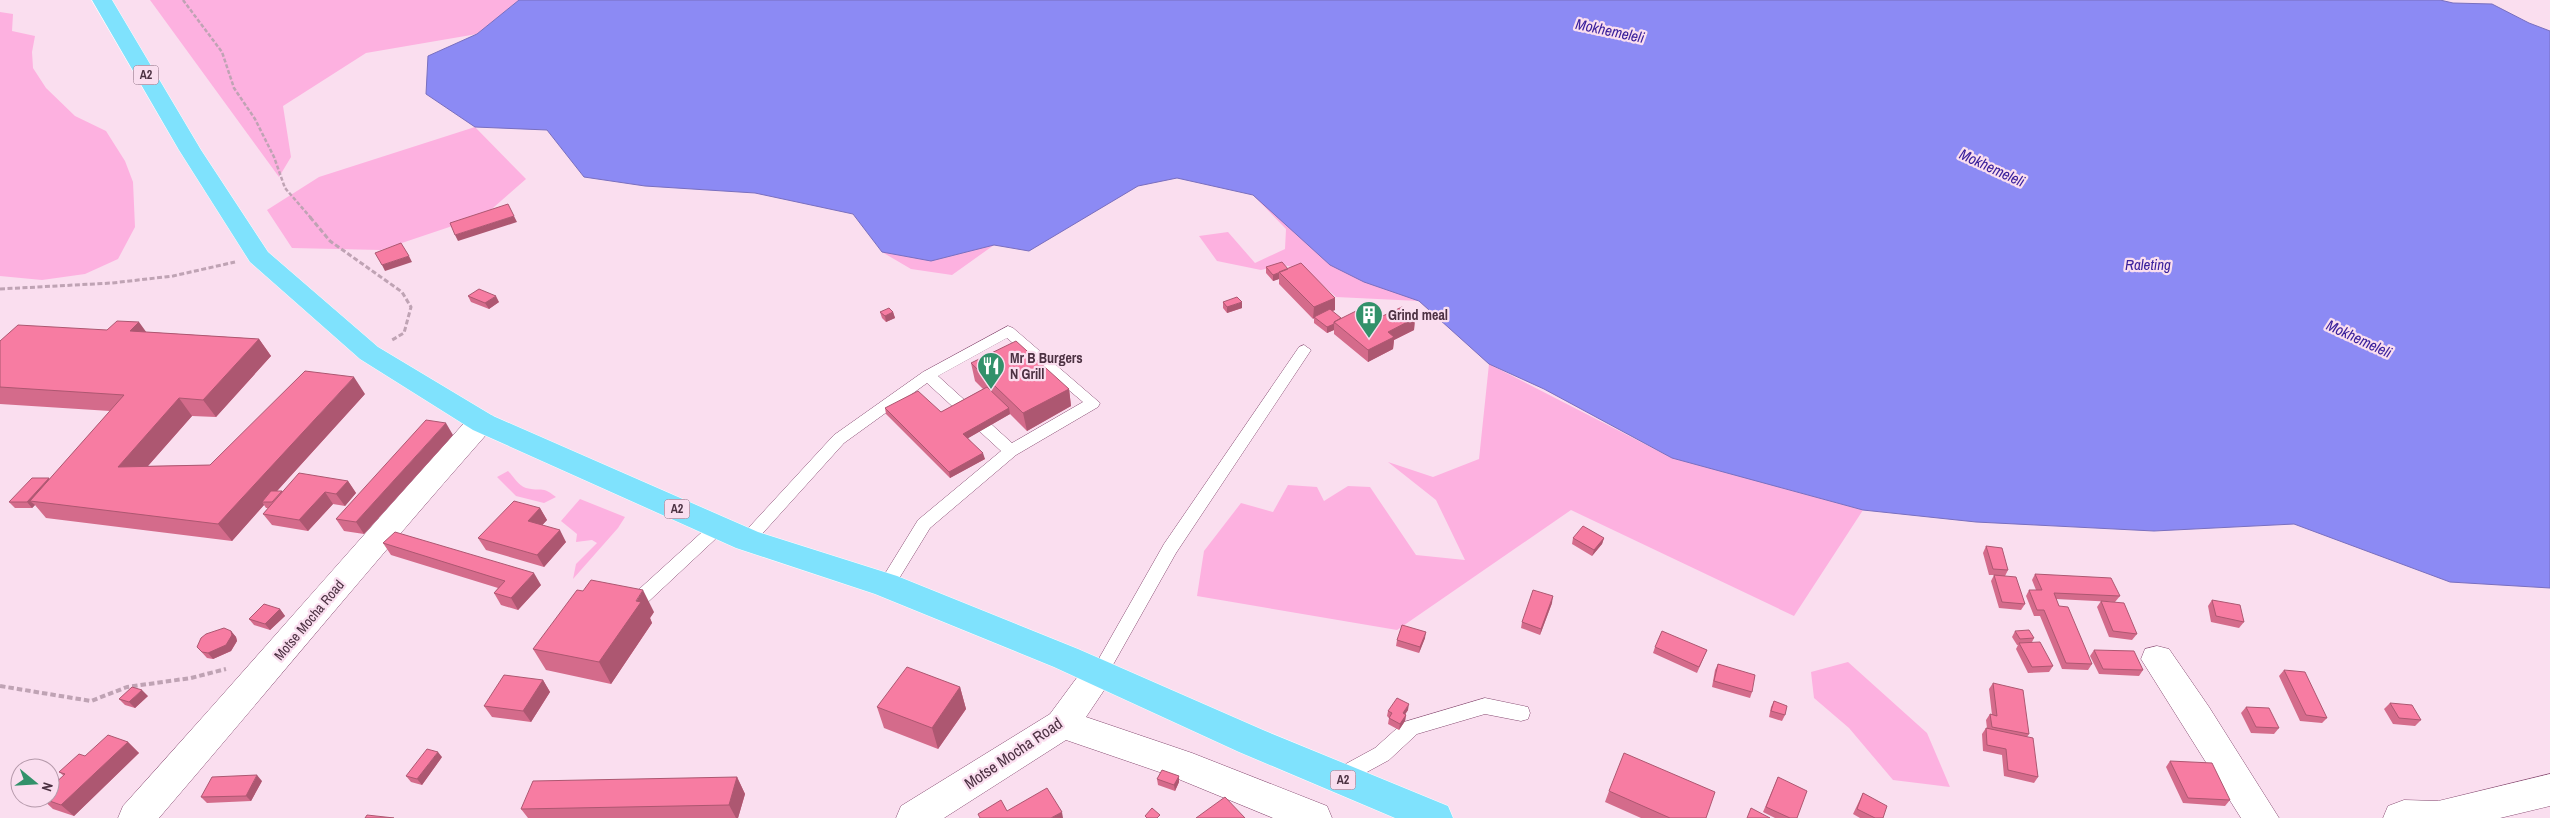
<svg xmlns="http://www.w3.org/2000/svg" width="2550" height="818" font-family="'Archivo Narrow',sans-serif">
  <style>
    .green { fill: #fdb1e0 }
    .water { fill: #8c8af4; stroke: #796fbf }
    .lines { fill: none; stroke-linecap: round; stroke-linejoin: round }
    .lane-casing { stroke: #874c72; stroke-width: 1 }
    .street-casing { stroke: #874c72; stroke-width: 1 }
    .primary-casing { stroke: #fff; stroke-width: 1 }
    .path-far2 { stroke: #bfa3b4; stroke-width: 2.5; stroke-dasharray: 4 2; stroke-linecap: butt }
    .path-far1 { stroke: #bfa3b4; stroke-width: 3; stroke-dasharray: 5 2.5; stroke-linecap: butt }
    .path { stroke: #bfa3b4; stroke-width: 4; stroke-dasharray: 5.5 3; stroke-linecap: butt }
    .lane { fill: #fff; fill-rule: evenodd }
    .street { fill: #fff; fill-rule: evenodd }
    .primary { fill: #7fe2fd; fill-rule: evenodd }
    .wall { fill: #d46b8b }
    .shaded-wall { fill: #ad5771 }
    .building { fill: #f77ca2; stroke: #ad5771 }
    .labels { text-anchor: middle; stroke-width: 4.5; stroke-linejoin: round; paint-order: stroke }
    .shield { fill: #fadeef; stroke: #806576; stroke-width: 1 }
    .shield-label { font-size: 12px; font-weight: bold; fill: #4c3142 }
    .poi-label { font-size: 14px; font-weight: bold; fill: #4c3142; stroke: #fadeef; text-anchor: start }
    .street-label { font-size: 14px; fill: #4c3142; stroke: #fadeef }
    .water-label { font-size: 15px; font-style: italic; fill: #3a209b; stroke: #fadeef }
    .near-street-label { font-size: 16px; fill: #4c3142; stroke: #fadeef }
  </style>
  <rect width="100%" height="100%" fill="#fadeef"/>
  <path class="green" d="M150,0h369l-42,34 -111,19 -83,53 8,51 -12,20z
    M0,12l13,2 -1,17 23,5 -3,16 1,16 13,20 29,28 31,15 19,30 8,21 2,45 -17,32 -33,15 -43,6 -42,-4z
    M1303,124l190,242 179,92 191,52 -69,106 -223,-106 -174,120 -200,-34 7,-45 37,-48 32,9 15,-27 29,2 7,14 24,-15 22,1 46,68 49,5 -29,-60 -48,-38 45,15 46,-18 10,-95 -70,-63 -83,-4 -30,-27 -23,-5 -22,5 -44,-9 -18,-25 29,-4 27,31 30,-14 1,-20 -33,-34 -52,-15 -24,-2 -39,8 -109,65 -35,-6 -42,30 -41,-6 -29,-17 -4,-35z
    M475,127l51,52 -41,36 -104,35 -89,-2 -25,-38 52,-33z
    M508,471c6,6 10,14 18,17 16,4 15,-3 30,9l-12,6 -28,-7 -19,-19z
    M580,499l45,18 -7,11 -45,51 3,-15 21,-21 -5,-3 -16,2 1,-8 -16,-13z
    M1848,662l79,71 23,54 -57,-7 -44,-52 -35,-30 -3,-26z"/>
  <path class="water" d="M519,0h1921l13,3 39,1 37,19 21,8v557l-100,-6 -156,-58 -140,7 -178,-9 -113,-12 -191,-52 -128,-69 -55,-25 -70,-63 -55,-19 -34,-17 -77,-70 -76,-17 -39,8 -109,65 -35,-6 -63,16 -49,-9 -29,-38 -98,-21 -110,-7 -61,-9 -37,-47 -72,-3 -49,-33 2,-38 49,-22z"/>
  <g class="lines">
    <defs>
      <path id="lane" d="M1008,326l5,2 87,75 -2,4 -82,48 -86,73 -38,62 -6,2 -6,-2 -2,-5 40,-65 83,-69 -74,-68 -83,60 -91,101 -6,2 -6,-2 -2,-4 2,-4 93,-101 89,-63zM1007,338l76,64 -71,41 -74,-67z
        M1304,345l7,5 -135,203 -71,126 -6,2 -6,-2 -3,-5 3,-5 71,-125 135,-197z
        M718,521l6,2 2,4 -2,4 -76,71 -6,2 -6,-2 -3,-5 3,-5 76,-69z
        M1485,698l43,9 2,6 -2,6 -7,2 -36,-7 -68,20 -28,26 -44,24 -7,2 -7,-2 -3,-6 3,-6 44,-24 29,-26z"/>
      <path id="street" d="M483,413l10,3 4,7 -12,13c-111,126 -217,255 -326,382h-41l5,-12c115,-127 227,-257 342,-384z
        M2157,646l12,3 40,58 70,111h-38l-100,-159 4,-10z
        M1099,660l12,4 4,10 -29,43 106,36 135,53 5,12h-59l-102,-42 -105,-36 -122,78h-48l5,-12 149,-92 37,-50z
        M2550,774v32l-50,12h-117l5,-12 16,-6 34,1z"/>
      <path id="primary" d="M92,0h20l89,150 67,102 110,95 115,69 265,116 139,44 181,73 185,81 185,76 5,12h-58l-156,-66 -185,-85 -179,-73 -139,-46 -263,-118 -113,-71 -110,-97 -71,-112z"/>
    </defs>
    <use href="#lane" class="lane-casing"/>
    <use href="#street" class="street-casing"/>
    <use href="#primary" class="primary-casing"/>
    <path class="path-far2" d="M183,0l39,52 12,36 21,31 19,38 11,31 26,30"/>
    <path class="path-far1" d="M310,217l20,24 72,51 9,15 -7,26 -12,7
      M0,289l112,-6 61,-7 62,-14"/>
    <path class="path" d="M0,686l91,15 36,-14 64,-9 35,-9"/>
    <use href="#lane" class="lane"/>
    <use href="#street" class="street"/>
    <use href="#primary" class="primary"/>
  </g>
  <path class="wall" d="M1266,267l22,2 47,29v12l-3,1 9,7 33,2 41,-2 -1,12 -20,10 -1,9 -25,13 -34,-28v-4l-7,3 -13,-10v-5l-1,1 -34,-35v-5l-6,2 -7,-8z
    M468,296l31,6 -10,7 -18,-7z
    M1223,302l19,6 -15,5 -4,-5z
    M880,312h13l2,6 -9,4 -4,-4z
    M147,332l112,7 12,17 -55,61 -24,-1 -44,50 62,-1 155,-71 -88,97h5l66,-10 8,12 -11,13 -12,-2 -25,27 -36,-6 -9,-11 5,-6h-2l-2,-3 -32,36 -186,-23 -11,-13 -3,3h-17l-6,-6 41,-23 60,-68 -110,-7v-63z
    M971,363l98,26 2,17 -44,25 -17,-17 -42,24 17,21 -35,19 -64,-64 -1,-6 56,4 42,-23 -8,-8z
    M453,435l-89,99 -20,-3 -8,-12z
    M540,508l7,12 -5,5 24,17 -22,25 -58,-17 -8,-12z
    M1573,538h31l-2,6 -10,12 -20,-12z
    M383,543l158,42 -23,25 -17,-5 -7,-12 4,-5 -107,-33z
    M1986,546l22,24 -3,6 20,28 -4,6 -22,-2 -8,-27 3,-6h-5l-6,-22z
    M2035,574l85,22 -5,6 -59,-3 3,7 33,58 -4,6 -26,-1 -22,-53h-6l-8,-20 3,-6h7l-4,-10z
    M2212,600l32,22 -5,6 -28,-6 -3,-16z
    M2101,601l36,33 -5,6 -23,-3 -12,-30z
    M1552,603l-12,32 -19,-7 1,-6z
    M280,609l5,7 -15,14 -16,-5 -5,-6z
    M654,612l-4,6 2,5 -41,61 -65,-14 -13,-21z
    M231,631l5,6 1,4 -6,10 -18,8 -6,-1 -10,-11z
    M2015,631l19,7 -2,4 21,24 -4,6 -21,1 -12,-24 2,-4h-1l-5,-8z
    M1425,638l-6,15 -23,-7 1,-6z
    M1655,647l52,3 -10,23 -44,-20z
    M2094,650l49,20 -4,6 -40,-2 -9,-18z
    M1718,664l34,28 -2,6 -38,-11 3,-17z
    M2284,670l43,48 -5,5 -22,-2 -21,-45z
    M543,680l7,12 -19,30 -39,-5 -8,-11z
    M1993,683l36,51 -2,3 11,40 -4,6 -30,-7 -2,-21 -19,-4 -1,-17 4,-6h1l-1,-8 4,-6 2,1 -3,-26z
    M960,687l6,22 -28,40 -54,-21 -7,-21z
    M148,696l-13,12 -10,-3 -6,-6z
    M1774,701l11,14 -3,6 -13,-4 2,-10z
    M2390,703l31,17 -6,6 -22,-2 -9,-15z
    M2246,707l33,21 -5,6 -23,-1 -10,-20z
    M1408,710l-3,4 1,1 -1,6 -6,9 -11,-6 1,-6 -2,-2 1,-5z
    M128,742l11,11 -65,63 -21,-7 -12,-11 23,-22 -5,-4 26,-16z
    M442,757l-20,28 -11,-3 -5,-6z
    M2170,761l60,39 -5,6 -42,-3 -17,-36z
    M737,777l8,17 -7,24h-210l-7,-9z
    M1778,777l19,41h-22l-12,-6z
    M1157,779l22,3 -4,9 -17,-6z
    M262,781l-11,20 -44,2 -6,-6z
    M1609,791l97,27h-65l-36,-16z
    M1863,793l20,25h-23l-7,-4z"/>
  <path class="shaded-wall" d="M514,216l3,6 -59,19 -3,-6z
    M409,256l3,6 -27,9 -3,-6z
    M1279,273v6l-6,2v-6z
    M496,296l3,6 -10,7 -4,-6z
    M1335,298v12l-19,8 -2,-1v1l-1,1 1,-12z
    M1242,302v6l-15,5v-6z
    M893,312l2,6 -9,4 -1,-6z
    M1415,318l-1,12 -20,10 -1,9 -25,13v-12l20,-18z
    M139,322l13,18 -22,-9z
    M1334,324v6l-7,3v-6z
    M259,339l12,17 -55,61 -13,-17z
    M354,377l11,17 -98,108h-5l2,3 -32,36 -14,-17z
    M1069,389l2,17 -44,25 -4,-18z
    M179,398l13,18 -60,68 -14,-17z
    M1009,408l1,6 -45,26 -2,-6z
    M446,423l7,12 -89,99 -8,-12z
    M983,453l2,6 -35,19 -1,-6z
    M49,478l5,6 -24,17 5,4 -3,3 -5,-6z
    M348,481l8,12 -11,13 -9,-12z
    M325,492l8,12 -25,27 -9,-11z
    M540,508l7,12 -12,13 -7,-12z
    M560,530l6,12 -22,25 -7,-12z
    M1604,538l-2,6 -10,12 2,-6z
    M534,573l7,12 -23,25 -7,-12z
    M643,590l11,22 -4,6 2,5 -41,61 -12,-22z
    M1553,596l-1,7 -12,32 1,-6z
    M280,609l5,7 -15,14 -5,-6z
    M231,631l5,6 1,4 -6,10 -18,8 -5,-6z
    M1426,632l-1,6 -6,15 1,-6z
    M543,680l7,12 -19,30 -8,-11z
    M960,687l6,22 -28,40 -6,-21z
    M142,690l6,6 -13,12 -6,-6z
    M1409,704l-1,6 -6,9 1,-6z
    M1406,715l-1,6 -6,9 1,-6z
    M128,742l11,11 -65,63 -13,-11z
    M438,752l4,5 -20,28 -5,-6z
    M257,775l5,6 -11,20 -5,-5z
    M1179,776v6l-4,9 -1,-6z
    M737,777l8,17 -7,24h-2l-7,-13z
    M1062,812l1,6h-12z"/>
  <path class="building" d="M508,204l6,12 -59,19 -5,-12z
    M401,243l8,13 -27,9 -7,-12z
    M1282,262l6,7 -15,6 -7,-8z
    M1301,263l34,35 -21,9 -35,-35z
    M479,289l17,7 -11,7 -17,-7z
    M1237,297l5,5 -15,5 -4,-5z
    M1402,307l13,11 -27,14 6,5 -26,13 -34,-28 26,-13 14,11z
    M889,308l4,4 -8,4 -5,-4z
    M1330,309l11,9 -7,4v2l-7,3 -13,-10z
    M117,321l22,1 -9,9 129,8 -56,61 -24,-2 -61,69 92,-2 95,-94 49,6 -136,147 -188,-23 94,-106 -124,-8v-46l18,-16 89,5z
    M1016,341l53,48 -46,24 -52,-50z
    M987,387l22,21 -46,26 20,19 -34,19 -64,-64 33,-17 23,21z
    M426,420l20,3 -90,99 -20,-3z
    M299,473l49,8 -12,13 -11,-2 -26,28 -36,-6z
    M32,478h17l-22,24h-18z
    M271,491h11l-10,11h-10z
    M514,501l26,7 -12,13 32,9 -23,25 -59,-17z
    M1583,526l21,12 -10,12 -21,-12z
    M395,532l139,41 -23,25 -17,-5 11,-12 -122,-38z
    M1986,546l16,2 6,22 -15,-1z
    M2035,574l76,4 9,18 -66,-3 5,13 9,1 24,57 -26,-1 -22,-53h-7l-8,-20h13z
    M1994,575l22,2 9,27 -23,-2z
    M591,580l52,10 -7,11 5,1 -42,60 -66,-13 44,-59 6,1z
    M1533,590l20,6 -12,33 -19,-7z
    M2212,600l28,5 4,17 -28,-6z
    M2101,601l23,2 13,31 -24,-3z
    M264,604l16,5 -15,15 -16,-5z
    M1402,625l24,7 -6,15 -23,-7z
    M224,628l7,3 1,4 -6,10 -18,8 -6,-1 -5,-5 4,-9 5,-4z
    M2029,630l5,8 -14,1 -5,-8z
    M1662,631l45,19 -8,17 -44,-20z
    M2040,642l13,24 -21,1 -13,-24z
    M2094,650l40,1 9,19 -40,-1z
    M1718,664l37,11 -3,17 -38,-11z
    M907,667l53,20 -28,41 -55,-21z
    M2284,670l21,2 22,46 -21,-3z
    M504,675l39,5 -20,31 -39,-5z
    M1993,683l30,7 6,44 -37,-7 -2,-13 7,2z
    M132,687l10,3 -13,12 -10,-3z
    M1397,698l12,6 -6,9 3,2 -6,9 -11,-6 3,-5 -4,-2z
    M1774,701l13,5 -2,9 -14,-4z
    M2390,703l22,2 9,15 -22,-2z
    M2246,707l23,1 10,20 -23,-1z
    M1986,728l47,10 5,39 -30,-7 -2,-21 -19,-4z
    M108,735l20,7 -67,63 -20,-7h9v-10l15,-14 -6,-2 20,-18 6,2z
    M427,749l11,3 -21,27 -11,-3z
    M1624,753l91,39 -9,26h-36l-61,-27z
    M2170,761l42,2 18,37 -42,-2z
    M1162,770l17,6 -5,9 -17,-6z
    M257,775l-11,21 -45,1 11,-20z
    M737,777l-8,28 -208,4 12,-28z
    M1778,777l29,14 -10,27h-7l-24,-11z
    M1047,788l15,24 -11,6h-71l-2,-4 23,-14 6,11z
    M1863,793l24,13 -4,12h-8l-18,-9z
    M1225,797l20,21h-49z
    M1152,808l8,7 -3,3h-10l-2,-2z
    M1751,808l19,10h-23z
    M367,815l27,3h-29z"/>
  <defs>
    <symbol id="building-pin" viewBox="-11 -11 22 30"><path d="M0 17L-7.5 6A9.5 9.5 0 1 1 7.5 6Z" fill="#32916a" stroke="#fadeef"/><path d="M-4-6H4V6H1V3H-1V6H-4ZM-2.5-4.3h1.7v1.8h-1.7ZM.8-4.3h1.7v1.8H.8ZM-2.5-1h1.7V.8h-1.7ZM.8-1h1.7V.8H.8Z" fill="#fff"/></symbol>
    <symbol id="restaurant-pin" viewBox="-11 -11 22 30"><path d="M0 17L-7.5 6A9.5 9.5 0 1 1 7.5 6Z" fill="#32916a" stroke="#fadeef"/><path d="M-5-6h1v4h1v-4h1v4h1v-4h1v5L-1.5 .5V6h-2V.5L-5-1ZM5-6V6H3V1.5H1.5Q1.5-4 5-6Z" fill="#fff"/></symbol>
  </defs>
  <g fill-rule="evenodd">
    <use href="#building-pin" x="1353" y="299" width="32" height="43"/>
    <use href="#restaurant-pin" x="975" y="350" width="32" height="43"/>
  </g>
  <g class="labels">
    <g class="shield">
      <rect x="133.5" y="65.5" width="25" height="19" rx="4"/>
      <rect x="664.5" y="499.5" width="25" height="19" rx="4"/>
      <rect x="1330.5" y="770.5" width="25" height="19" rx="4"/>
    </g>
    <g class="shield-label">
      <text x="146" y="79">A2</text>
      <text x="677" y="513">A2</text>
      <text x="1343" y="784">A2</text>
    </g>
    <g class="poi-label">
      <text x="1388" y="320">Grind meal</text>
      <text x="1010" y="363">Mr B Burgers<tspan x="1010" dy="16">N Grill</tspan></text>
    </g>
    <g class="street-label">
      <text transform="translate(309 620) rotate(-50)" y="5">Motse Mocha Road</text>
    </g>
    <g class="water-label">
      <text transform="translate(1610 31) rotate(12)" y="5">Mokhemeleli</text>
      <text transform="translate(1992 168) rotate(25)" y="5">Mokhemeleli</text>
      <text x="2148" y="270">Raleting</text>
      <text transform="translate(2359 339) rotate(25)" y="5">Mokhemeleli</text>
    </g>
    <g class="near-street-label">
      <text transform="translate(1013 753) rotate(-34)" y="6">Motse Mocha Road</text>
    </g>
  </g>
  <g transform="translate(35 783) rotate(108)"><circle r="24" fill="#fadeef" stroke="#b499aa"/>
  <path d="M0-4L9 19L0 12L-9 19Z" fill="#32916a"/>
  <text y="-8" font-size="14" font-weight="bold" text-anchor="middle" fill="#4c3142">N</text>
  </g>
</svg>
